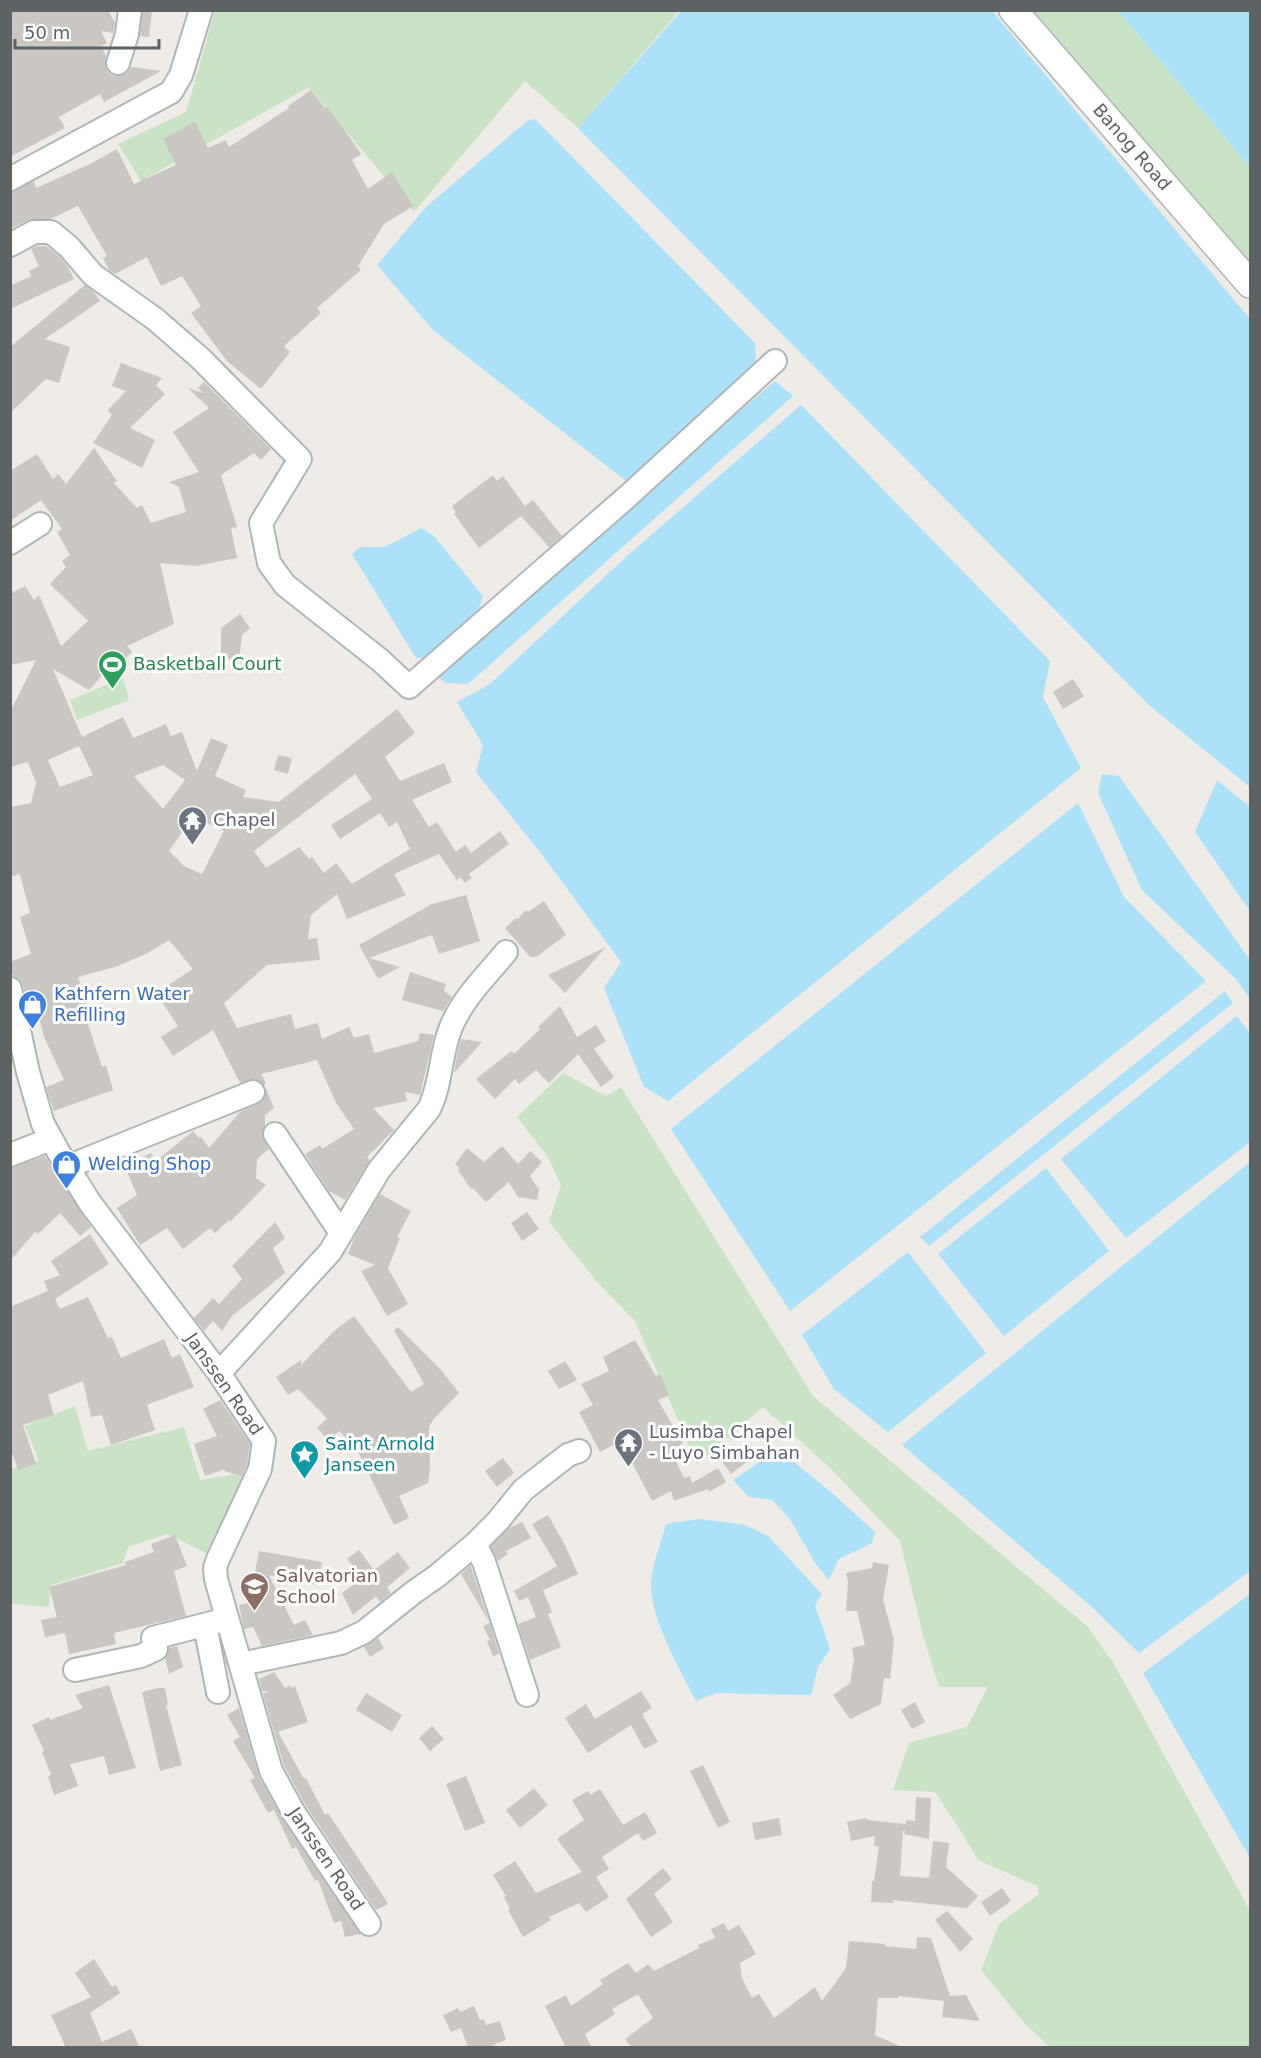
<svg xmlns="http://www.w3.org/2000/svg" width="1261" height="2058" font-family="'DejaVu Sans',sans-serif">
  <style>
    .green { fill: #c9e4c4 }
    .water { fill: #abe2f9 }
    .building { fill: #cac6c2; fill-rule: evenodd }
    .lines { fill: none; stroke-linecap: round; stroke-linejoin: round }
    .minor-casing { stroke: #b1b4b7; stroke-width: 26 }
    .tertiary-casing { stroke: #b1b4b7; stroke-width: 30 }
    .minor { stroke: #fff; stroke-width: 22 }
    .tertiary { stroke: #fff; stroke-width: 27 }
    .labels { text-anchor: middle; stroke-width: 6; stroke-linejoin: round; paint-order: stroke }
    .street-label { font-size: 18px; fill: #5d6265; stroke: #fff }
    .leisure-label { font-size: 18px; fill: #27864d; stroke: #fff; text-anchor: start }
    .worship-label { font-size: 18px; fill: #5b616d; stroke: #fff; text-anchor: start }
    .shop-label { font-size: 18px; fill: #366cbe; stroke: #fff; text-anchor: start }
    .culture-label { font-size: 18px; fill: #0d838f; stroke: #fff; text-anchor: start }
    .education-label { font-size: 18px; fill: #785e54; stroke: #fff; text-anchor: start }
  </style>
  <rect width="100%" height="100%" fill="#efebe6"/>
  <path class="green" d="M215,11h464l-101,117 -53,-47 -111,131 -105,-125 -168,94 -23,-37 68,-32z
    M1028,11h90l132,156v105z
    M123,678l6,22 -52,20 -7,-20z
    M563,1073l43,23 15,-9 192,309 275,231 26,37 136,247v136h-200l-24,-22 -45,-55 18,-46 40,-30 -2,-8 -59,-26 -16,-27 -27,-41 -42,-2 16,-47 58,-16 21,-40h-49l-15,-48 -24,-98 -69,-72 -68,-62 -66,57 -62,-143 -38,-39 -48,-60 12,-37 -13,-28 -31,-40z
    M75,1406l13,45 96,-24 16,53 48,-8 -42,81 -39,-19 -39,13 -5,16 -72,22 -2,22 -38,-3v-135l28,-8 -14,-35z"/>
  <path class="water" d="M682,10l310,1 258,308v468l-100,-81 -572,-578z
    M1118,11h132v156z
    M535,119l220,224 1,23 -130,115 -193,-151 -56,-65 49,-58 101,-86z
    M775,381l18,15 -325,288 -23,-1 -10,-9z
    M801,405l249,256 -7,36 38,71 -413,333 -24,-14 -40,-99 17,-26 -78,-106 -67,-84 7,-27 -26,-43 33,-18 137,-128z
    M421,528l13,8 49,60 -9,26 -45,36h-13l-64,-104 8,-7h25z
    M1102,774l17,2 131,184v39l-13,-19 -95,-90 -44,-97z
    M1217,780l33,27v104l-55,-79z
    M1078,803l46,94 82,84 -416,330 -119,-182z
    M1225,991l8,12 -304,243 -9,-9z
    M1237,1016l13,18v108l-124,96 -65,-79z
    M1250,1162v409l-111,82 -47,-46 -190,-162z
    M1046,1168l63,83 -105,85 -66,-82z
    M908,1252l78,101 -98,79 -54,-43 -32,-54z
    M778,1449l54,44 43,39 -3,11 -33,16 -10,21 -14,-17 -25,-44 -18,-19 -23,-3 -16,-17z
    M700,1519l45,6 23,11 54,58 -7,11 15,44 -12,18 -7,28 -95,-2 -20,8c-16,-31 -46,-83 -45,-118 1,-19 10,-40 15,-59z
    M1250,1594v264l-107,-185z"/>
  <path class="building" d="M10,10h98l7,13 -2,10 -12,-2 6,12 -6,3 5,10 -1,9 3,7 5,4h7l7,-3 4,-6 30,4 -57,31 -4,-8 -41,23 6,11 -55,29z
    M143,10h9l-3,27 -9,-1z
    M311,90l14,18 2,-1 17,22 17,25 -9,6 16,29 24,-17 21,34 -29,18 -26,42 3,4 -44,38 4,5 -37,33 6,6 -29,37 -34,-28 -36,-48 10,-7 -19,-30 -21,10 -14,-29 -32,17 -6,-4 -6,-12 4,-2 -29,-50 -28,13 -22,1 -18,9v-37l24,-11 2,7 54,-24 27,-15 17,35 42,-19 -13,-26 32,-17 13,26 18,-8 3,7 60,-39 -1,-2z
    M37,246h9l14,11 8,10 6,12 -64,30v-23l21,-10 -2,-5 10,-5 -8,-17z
    M85,285l9,7 6,9 -55,38 25,8 -11,36 -13,-4 -36,34v-66z
    M121,363l41,15 -6,7 9,9 -35,34 25,12 -13,28 -49,-25 19,-28 -4,-5 18,-19 -14,-5z
    M204,382l67,67 -10,11 -7,-7 -33,22 16,52 -6,1 6,30 -42,8 -35,-3 14,61 -47,22 5,6 -23,21 -3,-2 -17,19 -36,-21 29,68 41,-20 10,21 33,-14 5,12 11,-4 15,39 14,-33 17,7 -13,31 31,14 -3,7 36,5 118,-93 18,24 -30,24 15,24 44,-18 8,19 -40,18 17,27 8,-5 19,30 9,-7 6,8 29,-22 9,13 -40,30 3,4 -7,5 -5,-6 -3,3 -18,-26 -45,20 12,21 -59,24 -10,-25 -26,21 -3,24 9,-1 3,22 -53,5 -43,38 13,25 54,-14 4,15 23,-6 4,16 27,-12 5,11 15,-4 5,19 44,-12 2,-8 14,2 -14,60 -15,-3 2,9 -34,7 21,22 -27,27 3,3 -25,40 -16,-9 -24,-37 15,-9 2,4 32,-20 -18,-26 -19,-43 -56,14 5,9 -2,2 -10,-6 -14,4 -27,-53 -40,26 -12,-19 17,-11 -22,-33 37,-24 -24,-29 -21,13 -30,13 -40,11 14,46 -4,1 14,43 4,-2 7,25 -59,21 -8,-24 18,-7 -20,-43 -4,-16 -9,2 -8,-37 -3,-6 -7,-4 -3,-6v-8l21,-8 -11,-37 10,-4 -10,-39 -10,3v-70l21,-4 5,-20 -8,-21 -18,5v-55l26,-52 -26,5v-71l15,-8 9,14 5,-5 22,51 27,-25 -38,-37 16,-17 -4,-6 8,-6 -13,-23 5,-3 -21,-29 -31,21v-50l27,-17 16,25 5,-5 8,10 28,-36 23,33 -3,2 23,25 5,-3 9,18 35,-11 -7,-25 -10,-5 30,-10 -26,-40 36,-24 -21,-20 15,5 -5,-5zM79,746l14,29 -33,12 -12,-27zM163,765l22,15 -22,29 -29,-33zM355,774l17,25 -41,26 9,14 40,-26 9,14 8,-5 13,27 -58,35 -16,-21 -12,10 -12,-16 -3,2 -10,-12 -33,21 -12,-17zM193,816l31,15 -22,43 -18,-8 -15,-15z
    M493,475l4,6 6,-5 22,30 8,-6 29,36 -13,11 -28,-31 -42,32 -25,-34 2,-2 -4,-6z
    M240,614l10,14 -8,7 -3,25 -18,-1v-31z
    M1073,679l11,17 -21,13 -10,-17z
    M278,755l14,3 -4,16 -14,-4z
    M466,895l14,46 -41,13 -7,-19 -63,23 31,9 -22,12 -19,-34 73,-41z
    M544,901l22,34 -30,22h-6l-25,-29 11,-10 2,1 8,-9 2,2z
    M606,947l-41,46 -17,-18z
    M410,972l36,12 -2,7 8,6 -9,14 -41,-11z
    M560,1006l17,31 19,-12 10,16 -12,8 20,28 -13,10 -23,-33 -29,29 -13,-13 -17,14 -4,-5 -20,20 -19,-20 36,-28 2,3 26,-25 -2,-2z
    M461,1039l21,3 -28,31 4,-23z
    M266,1089l8,19 -9,7v10l-3,10 7,14 -12,10 -1,19 10,7 -36,37 -1,-2 -14,13 -5,-5 -27,21 -16,-21 -27,17 -23,-37 20,-13 -13,-30 27,-12 5,8 37,-30 6,7 2,-1 8,11 31,-36 23,-11z
    M502,1146l16,18 12,-13 12,11 -12,14 9,14 -2,10 -19,-3 -9,-15 -23,20 -13,-14 -2,1 -13,-19 2,-2 -5,-4 12,-16 17,14z
    M45,1156l46,71 -11,9 -20,-23 -22,21 -3,-2 -25,29v-93z
    M380,1194l31,17 -14,26 3,1 -12,30 20,36 -21,12 -26,-45 14,-6 -27,-11 7,-18z
    M527,1212l12,17 -17,12 -11,-18z
    M275,1222l10,16 -12,10 12,25 -53,43 -10,15 -9,-10 -9,10 -10,-13 19,-20 6,6 23,-25 -10,-13z
    M90,1234l19,30 -54,35 5,10 28,-12 20,41 4,-1 9,21 43,-19 8,19 8,-4 14,33 -47,18 8,25 -44,15 -9,-30 -11,2 -8,-36 -35,14 6,20 -31,10 13,39 -18,6 -8,-22v-141l38,-16 -4,-10 16,-6 -9,-14z
    M354,1316l57,76 13,-8 -30,-54 4,-3 44,44 17,22 -26,27 -4,7 1,42 -2,14 -29,13 10,22 -15,7 -37,-75 -18,-19 -10,10 -12,-13 10,-10 -29,-29 -10,6 -12,-18 25,-17v5l34,-35z
    M635,1340l21,36 4,-2 9,21 -11,5 25,43 -12,8 13,27 6,-2 2,7 26,-15 8,14 -17,10 -1,-3 -34,12 -3,-10 -19,10 -25,-48 -8,4 -6,-12 -13,7 -21,-40 14,-7 -12,-21 28,-13 -6,-14z
    M565,1361l12,19 -18,9 -11,-18z
    M220,1400l30,44 -3,21 -5,11 -18,-5 1,-2 -20,7 -11,-32 23,-8 -14,-27z
    M739,1449l9,12 -17,13 -9,-12z
    M503,1458l11,15 -17,14 -12,-16z
    M548,1515l17,30 13,29 -35,16 9,22 -4,2 13,33 -31,13 -12,-36 18,-7 -8,-20 -9,4 -5,-10 43,-25 -25,-42z
    M522,1522l9,16 -25,13 2,3 -10,7 -7,-14 18,-19z
    M175,1535l12,31 -13,5 12,45 -72,17 2,11 -47,10 -4,-21 -20,4 -4,-17 16,-3 -8,-30 77,-22 -1,-3 29,-10 -3,-8z
    M359,1550l15,20 24,-18 12,16 -23,19 4,6 -11,9 -4,-6 -23,19 -11,-22 20,-15 -15,-19z
    M259,1551l63,11 -4,23 -49,-10 25,50 11,-5 8,15 -51,11 -9,-19 -9,2 -5,-24 23,-5 -9,-17z
    M873,1562l16,3 -6,34 11,41 -4,39 -6,-1 -3,26 -31,15 -17,-24 17,-12 4,-24 -2,-11 13,-3 -8,-34h-11l2,-29 -2,-9 26,-5z
    M471,1565v2l18,55 -28,-48z
    M490,1623l9,31 -6,2 -6,-15 3,-1 -7,-14z
    M378,1638l6,10 -14,9 -6,-10z
    M177,1646l6,21 -14,7 -4,-16 4,-10z
    M274,1672l11,16 5,-3 1,3 4,-2 13,36 -30,10 26,47 2,-1 19,37 3,-2 54,81 6,10 -12,6 -70,-104 -22,-40 -21,-72 6,-3h-7l-3,-12z
    M109,1685l27,83 -27,7 -5,-19 -34,8 8,22 -24,9 -6,-19 3,-1 -9,-23 2,-1 -12,-26 17,-8 1,3 33,-12 -8,-13z
    M158,1688h7l3,17h-2l16,60 -22,6 -18,-79z
    M641,1691l11,17 -10,6 16,28 -14,7 -13,-24 -43,28 -23,-35 21,-14 9,15z
    M366,1693l36,22 -10,17 -36,-22z
    M915,1702l10,20 -13,7 -11,-19z
    M239,1708l20,69 24,43 78,114 -16,3 -4,-16 -7,2 -16,-43 -3,1 -19,-34 -4,2 -18,-39 -6,3 -18,-33 5,-2 -22,-37 7,-4 -13,-22z
    M432,1726l12,13 -14,12 -11,-13z
    M703,1765l27,57 -12,6 -28,-57z
    M466,1776l19,47 -20,8 -19,-47z
    M534,1788l14,17 -28,23 -14,-18z
    M600,1789l23,36 22,-13 12,21 -14,8 -5,-8 -36,24 7,12 -13,8 13,20 -23,15 -7,-9 -30,14 2,3 -28,17 -15,-27 2,-1 -6,-12 2,-1 -13,-21 22,-14 21,32 46,-21 -25,-33 27,-19 -12,-20 16,-9 2,4z
    M916,1797l15,1 -2,41 -25,-5 1,-4 -2,1 -3,45 29,2 4,-37 16,2 -3,24 32,29 -11,12 -74,-8v3l-22,-1 1,-21h2l5,-35h-5l1,-10 -24,5 -4,-19 20,-4v2l39,4v-4l9,1z
    M779,1818l3,17 -27,5 -3,-17z
    M663,1868l9,11 -18,15 19,28 -22,15 -25,-38z
    M1002,1888l9,13 -21,15 -9,-14z
    M947,1911l26,28 -13,13 -25,-32z
    M724,1923l4,8 11,-6 17,29 -16,9 2,15 10,20 7,-4 15,24 41,-31 7,14 24,-33 3,-27 36,3v2l31,3 1,-12 14,1 19,58 16,-1 14,26 -38,-4 2,-16 -46,-5v2h-20l-3,37 29,13h-272l-7,-9 28,-21 -15,-24 -26,15 3,5 -30,20 7,14h-26l-21,-42 21,-11 5,11 32,-22 -3,-4 28,-17 8,10 12,-9 6,7 45,-23 -1,-3 17,-7 -4,-9z
    M94,1959l18,28 4,-2 4,8 -30,20 12,29 29,-13 9,19h-74l-15,-33 40,-18 -16,-24z
    M474,2006l6,14 4,-1 2,6 14,-4 6,19 -13,5 1,3 -26,-1 -7,-19 -10,4 -8,-17 15,-7 2,4z"/>
  <g class="lines">
    <defs>
      <path id="minor" d="M118,63l9,-29 3,-24
        M10,179l161,-87 10,-17 20,-65
        M10,245l24,-13h17l18,15 24,28 62,44 45,39 100,101 -39,64 8,40 16,22 95,75 29,27 219,-191 147,-135
        M10,543l30,-19
        M10,989l18,83 15,52 16,29 31,50 129,170 45,68 -4,28 -42,90 -3,9 1,11 55,192 23,42 75,111
        M275,1134l66,99
        M10,1155l41,-16
        M67,1167l186,-75
        M219,1373l111,-121 49,-82 50,-61c13,-26 11,-56 22,-82 12,-29 35,-51 55,-75
        M475,1544l9,18 43,133
        M205,1625l13,67
        M241,1664l100,-21 23,-11 50,-40 23,-16 38,-32 23,-23 25,-31 45,-35 11,-4
        M75,1670l66,-14 15,-7 -3,-11 74,-19"/>
      <path id="tertiary" d="M1013,10l237,274"/>
    </defs>
    <use href="#minor" class="minor-casing"/>
    <use href="#tertiary" class="tertiary-casing"/>
    <use href="#minor" class="minor"/>
    <use href="#tertiary" class="tertiary"/>
  </g>
  <defs>
    <symbol id="stadium-pin" viewBox="-11 -11 22 30"><path d="M0 17L-7.5 6A9.5 9.5 0 1 1 7.5 6Z" fill="#2e9e5b" stroke="#fff"/><path d="M0-5a6.5 5 0 1 0 0 10a6.5 5 0 1 0 0-10ZM-3.5-1.8h7v3.6h-7Z" fill="#fff"/></symbol>
    <symbol id="temple-pin" viewBox="-11 -11 22 30"><path d="M0 17L-7.5 6A9.5 9.5 0 1 1 7.5 6Z" fill="#6b7280" stroke="#fff"/><path d="M0-6L5-2H3V0L6.5 2.5H4V6H1.5V3h-3V6H-4V2.5H-6.5L-3 0V-2H-5Z" fill="#fff"/></symbol>
    <symbol id="shop-pin" viewBox="-11 -11 22 30"><path d="M0 17L-7.5 6A9.5 9.5 0 1 1 7.5 6Z" fill="#3f7fe0" stroke="#fff"/><path d="M-5-2.5h2.3a2.7 3.5 0 0 1 5.4 0H5L5.5 6h-11ZM-1.5-2.5h3a1.5 2.3 0 0 0-3 0Z" fill="#fff"/></symbol>
    <symbol id="sight-pin" viewBox="-11 -11 22 30"><path d="M0 17L-7.5 6A9.5 9.5 0 1 1 7.5 6Z" fill="#0f9aa8" stroke="#fff"/><path d="M0-6L1.8-2.2L6-1.7L2.9 1.2L3.7 5.4L0 3.3L-3.7 5.4L-2.9 1.2L-6-1.7L-1.8-2.2Z" fill="#fff"/></symbol>
    <symbol id="school-pin" viewBox="-11 -11 22 30"><path d="M0 17L-7.5 6A9.5 9.5 0 1 1 7.5 6Z" fill="#8d6e63" stroke="#fff"/><path d="M0-5L7-2L0 1L-7-2ZM-4 1L0 2.5L4 1V4Q0 6-4 4Z" fill="#fff"/></symbol>
  </defs>
  <g fill-rule="evenodd">
    <use href="#stadium-pin" x="96" y="648" width="33" height="45"/>
    <use href="#temple-pin" x="176" y="804" width="33" height="45"/>
    <use href="#shop-pin" x="16" y="988" width="33" height="45"/>
    <use href="#shop-pin" x="50" y="1148" width="33" height="45"/>
    <use href="#temple-pin" x="612" y="1426" width="33" height="45"/>
    <use href="#sight-pin" x="288" y="1438" width="33" height="45"/>
    <use href="#school-pin" x="238" y="1570" width="33" height="45"/>
  </g>
  <g class="labels">
    <g class="street-label">
      <text transform="translate(1132 147) rotate(49)" y="6">Banog Road</text>
      <text transform="translate(224 1384) rotate(55)" y="6">Janssen Road</text>
      <text transform="translate(326 1859) rotate(56)" y="6">Janssen Road</text>
    </g>
    <g class="leisure-label">
      <text x="133" y="670">Basketball Court</text>
    </g>
    <g class="worship-label">
      <text x="213" y="826">Chapel</text>
      <text x="649" y="1438">Lusimba Chapel<tspan x="649" dy="21">- Luyo Simbahan</tspan></text>
    </g>
    <g class="shop-label">
      <text x="54" y="1000">Kathfern Water<tspan x="54" dy="21">Refilling</tspan></text>
      <text x="88" y="1170">Welding Shop</text>
    </g>
    <g class="culture-label">
      <text x="325" y="1450">Saint Arnold<tspan x="325" dy="21">Janseen</tspan></text>
    </g>
    <g class="education-label">
      <text x="276" y="1582">Salvatorian<tspan x="276" dy="21">School</tspan></text>
    </g>
  </g>
  <rect width="1261" height="2058" fill="none" stroke="#5d6265" stroke-width="24"/>
  <path d="M15 39v9h144v-9" fill="none" stroke="#5d6265" stroke-width="3"/>
  <text x="24" y="39" font-size="18" fill="#5d6265" stroke="#ffffff" stroke-width="4.5" paint-order="stroke">50 m</text>
</svg>
